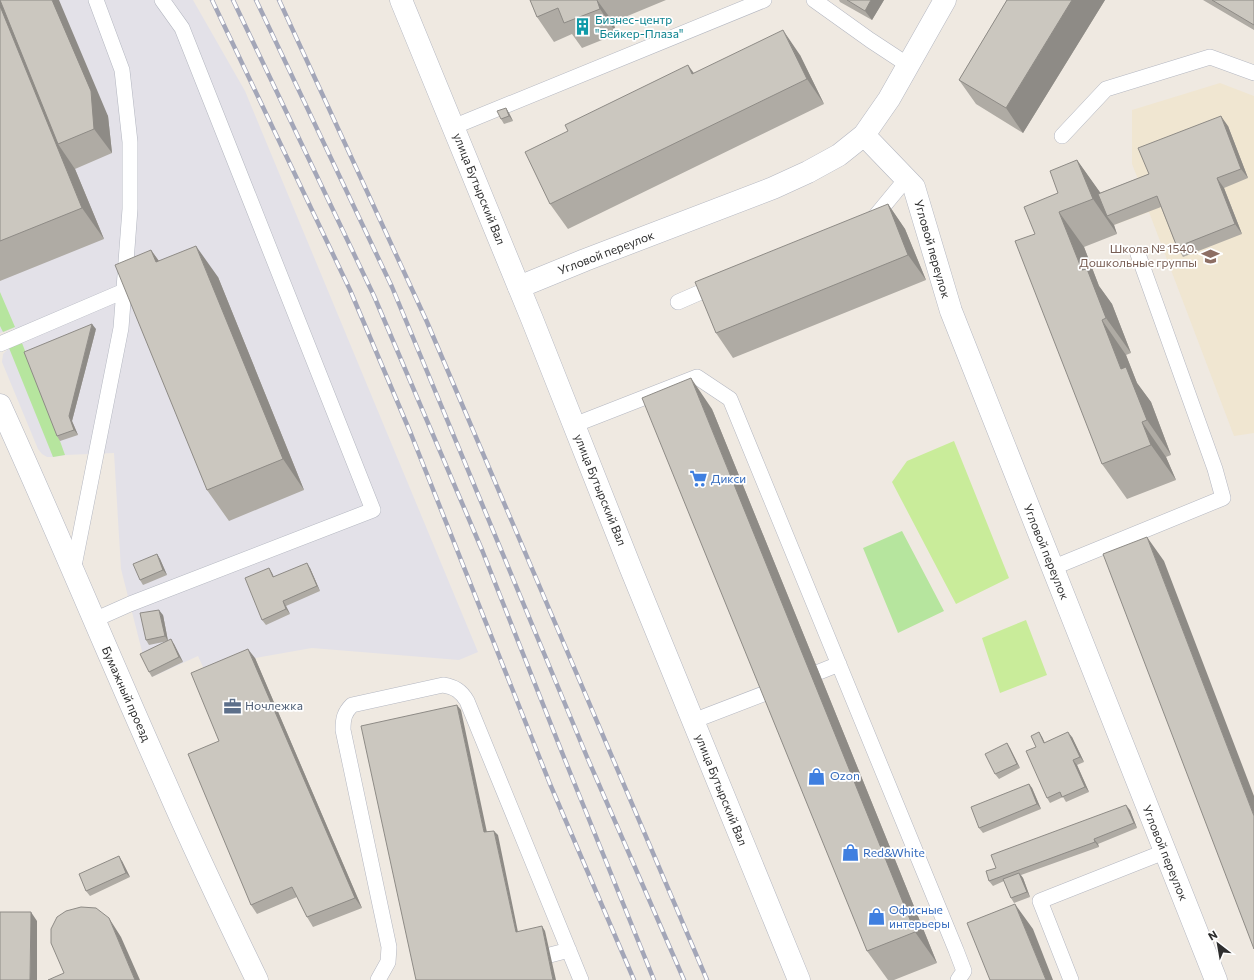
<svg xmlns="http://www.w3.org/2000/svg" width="1254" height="980" font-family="Commissioner,sans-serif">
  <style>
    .industrial { fill: #e3e1e8 }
    .education { fill: #f0e6d1 }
    .green { fill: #b6e59e }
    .pitch { fill: #c9ec9a }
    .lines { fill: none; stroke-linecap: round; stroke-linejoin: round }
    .lane-casing { stroke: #b4b7c1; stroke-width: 16 }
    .street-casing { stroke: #b4b7c1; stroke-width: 23 }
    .secondary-casing { stroke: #b4b7c1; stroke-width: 23 }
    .lane { stroke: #fff; stroke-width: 15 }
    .street { stroke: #fff; stroke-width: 22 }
    .secondary { stroke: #fff; stroke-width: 22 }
    .rail-casing { stroke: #a3a6b8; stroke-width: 4.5 }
    .rail { stroke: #fff; stroke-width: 3; stroke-dasharray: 9; stroke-linecap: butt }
    .wall { fill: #afaba4 }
    .shaded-wall { fill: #8e8b86 }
    .building { fill: #cbc7bf; stroke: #8e8b86 }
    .labels { text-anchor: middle; stroke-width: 3.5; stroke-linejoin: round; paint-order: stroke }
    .culture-label { font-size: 12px; fill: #0d838f; stroke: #fff; text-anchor: start }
    .street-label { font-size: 12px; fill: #2e2e2e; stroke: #fff }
    .education-label { font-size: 12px; fill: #785e54; stroke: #fff; text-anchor: end }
    .shop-label { font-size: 12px; fill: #366cbe; stroke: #fff; text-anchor: start }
    .service-label { font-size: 12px; fill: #4e5e75; stroke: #fff; text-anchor: start }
  </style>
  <rect width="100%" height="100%" fill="#efe9e1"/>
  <path class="industrial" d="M0,0h193l52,91 233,561 -19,8 -147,-12 -57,10 -47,20 -10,-22 -46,21 -8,-18 -23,-90 -7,-116 -49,2 -12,2h-6l-5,-3 -4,-5 -36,-87 1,-8 6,-6 13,-5 -7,-15 -15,5z"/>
  <path class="education" d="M1220,83l34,13v337l-20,3 -85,-224 -35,13 28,-36 -10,-25v-54z"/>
  <path class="green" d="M0,292l15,35 -12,5 -3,-6z
    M22,343l38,98 5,14 -12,2 -44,-109z
    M902,531l42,80 -46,22 -35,-85z"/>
  <path class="pitch" d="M954,441l55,137 -53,26 -64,-122 15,-21z
    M1026,620l21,55 -47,18 -18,-55z"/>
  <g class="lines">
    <defs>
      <path id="lane" d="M814,0l56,40 38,25
        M453,127l311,-127
        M1062,136l44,-47 104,-32 44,16
        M870,220l3,-1 33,-40
        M678,302l39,-17
        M0,344l124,-53
        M574,425l123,-48 33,22 226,551 8,21 -6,9
        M1052,568l171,-70 -8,-29 -77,-215
        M73,571l48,-243 9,-119v-67l-8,-72 -26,-70
        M94,620l36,-16 243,-94 -191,-482 -20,-28
        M819,672l20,-8
        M693,721l78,-30
        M550,955l19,-5
        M378,980l10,-18 1,-15 -46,-217c0,-11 1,-17 9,-25l91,-20c12,2 18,6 24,16l114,279
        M1071,980l-31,-79 124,-49"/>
      <path id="street" d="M864,135l50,52 37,124 265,669
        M519,287l66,-27 188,-72 35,-16 31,-17 25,-20 25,-36 56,-99
        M0,405c57,125 109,252 165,377 29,67 60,132 92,198"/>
      <path id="secondary" d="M401,0l131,319 99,250 168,411"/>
    </defs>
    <use href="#lane" class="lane-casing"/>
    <use href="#street" class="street-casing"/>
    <use href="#secondary" class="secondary-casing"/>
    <use href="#lane" class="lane"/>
    <use href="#street" class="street"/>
    <use href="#secondary" class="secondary"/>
    <defs>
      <path id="rail" d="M212,0l138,290 61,144 139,350 84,196
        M233,0l141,296 108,254 85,215 87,215
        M256,0l136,287 195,470 97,223
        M279,0l148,322 280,658"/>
    </defs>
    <use href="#rail" class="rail-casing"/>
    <use href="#rail" class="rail"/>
  </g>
  <path class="wall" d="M0,0l108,116 4,37 -37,16 29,70 -104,42z
    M530,0h136l-53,22 4,12 -35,14 -10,-14 -18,8 -17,-25z
    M839,0h45l-12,20 -32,-18z
    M1007,0h98l-82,133 -47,-29 -17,-24z
    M1203,0h51v30z
    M800,55l24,49 -256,125 -18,-25 18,-73 126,-58z
    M506,108l3,5 4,8 -9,3 -3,-5z
    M1228,126l20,52 -24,10 18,46 -59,23 -6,-10 -16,-40 -47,18 3,9 -33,13 15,39 13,18 19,49 -5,2 11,28 14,19 20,53 -5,2 10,23 -49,19 -25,-35 -67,-230 42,-74 23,33 49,-19z
    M888,204l17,25 21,51 -193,78 -17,-25z
    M151,250l8,11 59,16 86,213 -75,31 -22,-31z
    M96,329l-24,92 6,14 -18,6 -3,-5z
    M712,409l225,554 -43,17h-6l-21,-29z
    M157,554l3,5 7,16 -24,10 -3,-5z
    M269,568l5,9 36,-9 10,23 -34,15 4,8 -24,11 -4,-5z
    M163,615l5,26 6,3 9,18 -31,15 -3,-5 19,-31 -19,4 -3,-5z
    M255,658l107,250 -49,19 -6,-10 -10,-20 -40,17 -6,-9 -32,-164z
    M1039,732l3,5 3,6 27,-6 12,25 -7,3 12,27 -23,10 -3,-5 -13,6 -3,-5 -11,-51z
    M1007,743l3,5 10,20 -21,11 -4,-5z
    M1029,784l3,4 9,21 -58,24 -4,-5z
    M1130,810l7,18 -39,16 1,3 -78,28 2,3 7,19 -16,6 -3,-5 -7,-17 -11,5 -4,-5 7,-13z
    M122,861l8,16 -40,19 -4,-5z"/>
  <path class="shaded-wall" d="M0,0l58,144 17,25 29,70 -22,-31 -82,-202z
    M52,0h7l49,116 4,37 -18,-24z
    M597,0l16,22 4,12 -17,-25z
    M871,0h13l-12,20 -7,-9z
    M1072,0h33l-82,133 -17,-25z
    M783,30l17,25 24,49 -17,-25z
    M688,65l18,25 -14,-16z
    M506,108l3,5 4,8 -4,-5z
    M1221,116l7,10 20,52 -7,-9z
    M1077,160l25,35 5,21 7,9 3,9 -24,-35z
    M1217,178l7,10 18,46 -7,-10z
    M888,204l17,25 21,51 -18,-25z
    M1059,212l25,35 15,39 13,18 19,49 -25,-35 -24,-48z
    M196,246l22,31 86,213 -21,-31z
    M151,250l22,31 -17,-19z
    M1102,320l24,35 11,28 14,19 20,53 -24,-35 -26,-51z
    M92,324l4,5 -24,92 6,14 -4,-5 -5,-14z
    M691,378l21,31 225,554 -22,-31z
    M1142,422l24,35 10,23 -25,-35z
    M1147,537l17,24 90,235v20z
    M157,554l3,5 7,16 -4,-5z
    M307,563l3,5 10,23 -3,-5z
    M269,568l3,5 4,9 -3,-5z
    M283,601l3,5 4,8 -4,-5z
    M159,610l4,5 5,26 -3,-5z
    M171,639l3,5 9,18 -4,-5z
    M248,649l7,9 107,250 -7,-10z
    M457,705l4,5 27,127 -4,-5z
    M1039,732l3,5 5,11 -3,-5z
    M1068,732l4,5 12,25 -4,-5z
    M1007,743l3,5 10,20 -3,-4z
    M1073,760l4,5 12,27 -4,-5z
    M1029,784l3,4 9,21 -4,-5z
    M1126,805l4,5 7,18 -3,-5z
    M494,831l4,4 21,102 -3,-5z
    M1094,839l4,5 1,3 -4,-5z
    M119,856l3,5 8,16 -4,-4z
    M1019,873l4,5 7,19 -3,-5z
    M1015,904l18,25 20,51h-7z
    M31,912l6,9v59h-7z
    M109,918l12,19 19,43h-5z
    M542,926l3,5 11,49h-3z"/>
  <path class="building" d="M0,0h52l39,91 3,38 -36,15z
    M530,0h67l3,9 -36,14 -6,-15 -21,9z
    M847,0h24l-6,11z
    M1007,0h65l-66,108 -47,-28z
    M1212,0h42v25z
    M0,6l82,202 -82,33z
    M783,30l24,49 -257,125 -25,-52 43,-21 -3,-6 123,-60 4,9z
    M506,108l3,8 -8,3 -4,-8z
    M1221,116l20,53 -24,9 18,46 -58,23 -20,-51 -50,20 -9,-22 51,-20 -11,-26z
    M1077,160l16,39 -34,13 23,58 5,-1 19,49 -4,2 19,49 5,-2 21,53 -5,2 9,23 -49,19 -87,-223 20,-7 -11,-27 34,-14 -8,-22z
    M888,204l20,51 -192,78 -21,-51z
    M196,246l87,213 -76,31 -92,-225 36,-15 5,12z
    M92,324l-23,92 5,14 -17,6 -33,-84z
    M691,378l224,554 -48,19 -225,-553z
    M1147,537l107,279v133l-151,-395z
    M157,554l6,16 -23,10 -7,-16z
    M307,563l10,23 -34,15 3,8 -24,11 -17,-42 24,-10 4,9z
    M159,610l6,26 -19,4 -6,-27z
    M171,639l8,18 -30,15 -9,-18z
    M248,649l107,249 -48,19 -15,-30 -41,18 -63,-151 31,-13 -28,-68z
    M457,705l27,127 10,-1 22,101 26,-6 11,54h-137l-55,-254z
    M1039,732l5,11 24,-11 12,25 -7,3 12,27 -23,10 -2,-5 -13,6 -21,-47 10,-4 -5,-11z
    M1007,743l10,21 -22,10 -10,-20z
    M1029,784l8,20 -58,24 -8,-21z
    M1126,805l8,18 -40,16 1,3 -106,39 -3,-10 10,-3 -5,-13z
    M119,856l7,17 -40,18 -7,-17z
    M1019,873l8,19 -16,6 -8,-19z
    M1015,904l31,76h-56l-23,-57z
    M81,907l15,1 13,10 26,62h-87l16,-7 -13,-30v-14l6,-12 9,-6z
    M0,912h31l-1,68h-30z"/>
  <defs>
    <symbol id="building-bare" viewBox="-9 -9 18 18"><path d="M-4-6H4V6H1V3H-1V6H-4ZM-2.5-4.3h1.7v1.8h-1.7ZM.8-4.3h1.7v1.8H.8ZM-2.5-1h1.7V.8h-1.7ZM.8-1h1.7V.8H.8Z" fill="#0f9aa8" stroke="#fff" stroke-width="2.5" paint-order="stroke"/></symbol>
    <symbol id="school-bare" viewBox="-9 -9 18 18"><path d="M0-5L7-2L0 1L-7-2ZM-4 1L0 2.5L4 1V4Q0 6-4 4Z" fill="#8d6e63" stroke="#fff" stroke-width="2.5" paint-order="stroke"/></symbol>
    <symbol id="supermarket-bare" viewBox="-9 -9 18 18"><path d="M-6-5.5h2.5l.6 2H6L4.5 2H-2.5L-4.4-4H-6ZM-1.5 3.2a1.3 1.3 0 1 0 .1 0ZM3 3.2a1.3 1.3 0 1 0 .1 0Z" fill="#3f7fe0" stroke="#fff" stroke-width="2.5" paint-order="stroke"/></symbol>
    <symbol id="office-bare" viewBox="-9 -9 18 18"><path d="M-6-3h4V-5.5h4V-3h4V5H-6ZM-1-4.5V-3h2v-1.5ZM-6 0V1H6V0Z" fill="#5c6f8a" stroke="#fff" stroke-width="2.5" paint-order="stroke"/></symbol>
    <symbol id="shop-bare" viewBox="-9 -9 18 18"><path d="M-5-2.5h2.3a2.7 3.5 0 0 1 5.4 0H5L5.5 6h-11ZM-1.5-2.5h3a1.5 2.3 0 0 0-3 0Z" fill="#3f7fe0" stroke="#fff" stroke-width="2.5" paint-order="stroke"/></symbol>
  </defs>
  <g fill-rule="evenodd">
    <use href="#building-bare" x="570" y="14" width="25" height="25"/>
    <use href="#school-bare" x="1198" y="244" width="25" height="25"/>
    <use href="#supermarket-bare" x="686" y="466" width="25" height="25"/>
    <use href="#office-bare" x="220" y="694" width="25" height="25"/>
    <use href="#shop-bare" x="804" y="764" width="25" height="25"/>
    <use href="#shop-bare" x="838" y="840" width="25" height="25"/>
    <use href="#shop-bare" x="864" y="904" width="25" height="25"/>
  </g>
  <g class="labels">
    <g class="culture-label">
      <text x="595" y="24">Бизнес-центр<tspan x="595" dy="14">"Бейкер-Плаза"</tspan></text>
    </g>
    <g class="street-label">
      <text transform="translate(479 189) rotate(68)" y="4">улица Бутырский Вал</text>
      <text transform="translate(932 249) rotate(74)" y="4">Угловой переулок</text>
      <text transform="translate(606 253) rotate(-21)" y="4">Угловой переулок</text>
      <text transform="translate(600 490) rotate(68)" y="4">улица Бутырский Вал</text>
      <text transform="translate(1046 552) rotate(68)" y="4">Угловой переулок</text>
      <text transform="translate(126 694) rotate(66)" y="4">Бумажный проезд</text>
      <text transform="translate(721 790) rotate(68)" y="4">улица Бутырский Вал</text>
      <text transform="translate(1165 853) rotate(68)" y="4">Угловой переулок</text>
    </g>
    <g class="education-label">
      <text x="1197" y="253">Школа № 1540.<tspan x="1197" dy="14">Дошкольные группы</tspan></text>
    </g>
    <g class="shop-label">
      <text x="711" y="483">Дикси</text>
      <text x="830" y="780">Ozon</text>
      <text x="863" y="857">Red&amp;White</text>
      <text x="889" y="914">Офисные<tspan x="889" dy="14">интерьеры</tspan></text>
    </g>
    <g class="service-label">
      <text x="245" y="710">Ночлежка</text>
    </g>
  </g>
  <g transform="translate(1218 944) rotate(329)" stroke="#ffffff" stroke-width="3" paint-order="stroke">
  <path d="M0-3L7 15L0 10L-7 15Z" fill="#2e2e2e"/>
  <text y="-6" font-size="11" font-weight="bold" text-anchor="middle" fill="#2e2e2e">N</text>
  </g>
</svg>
